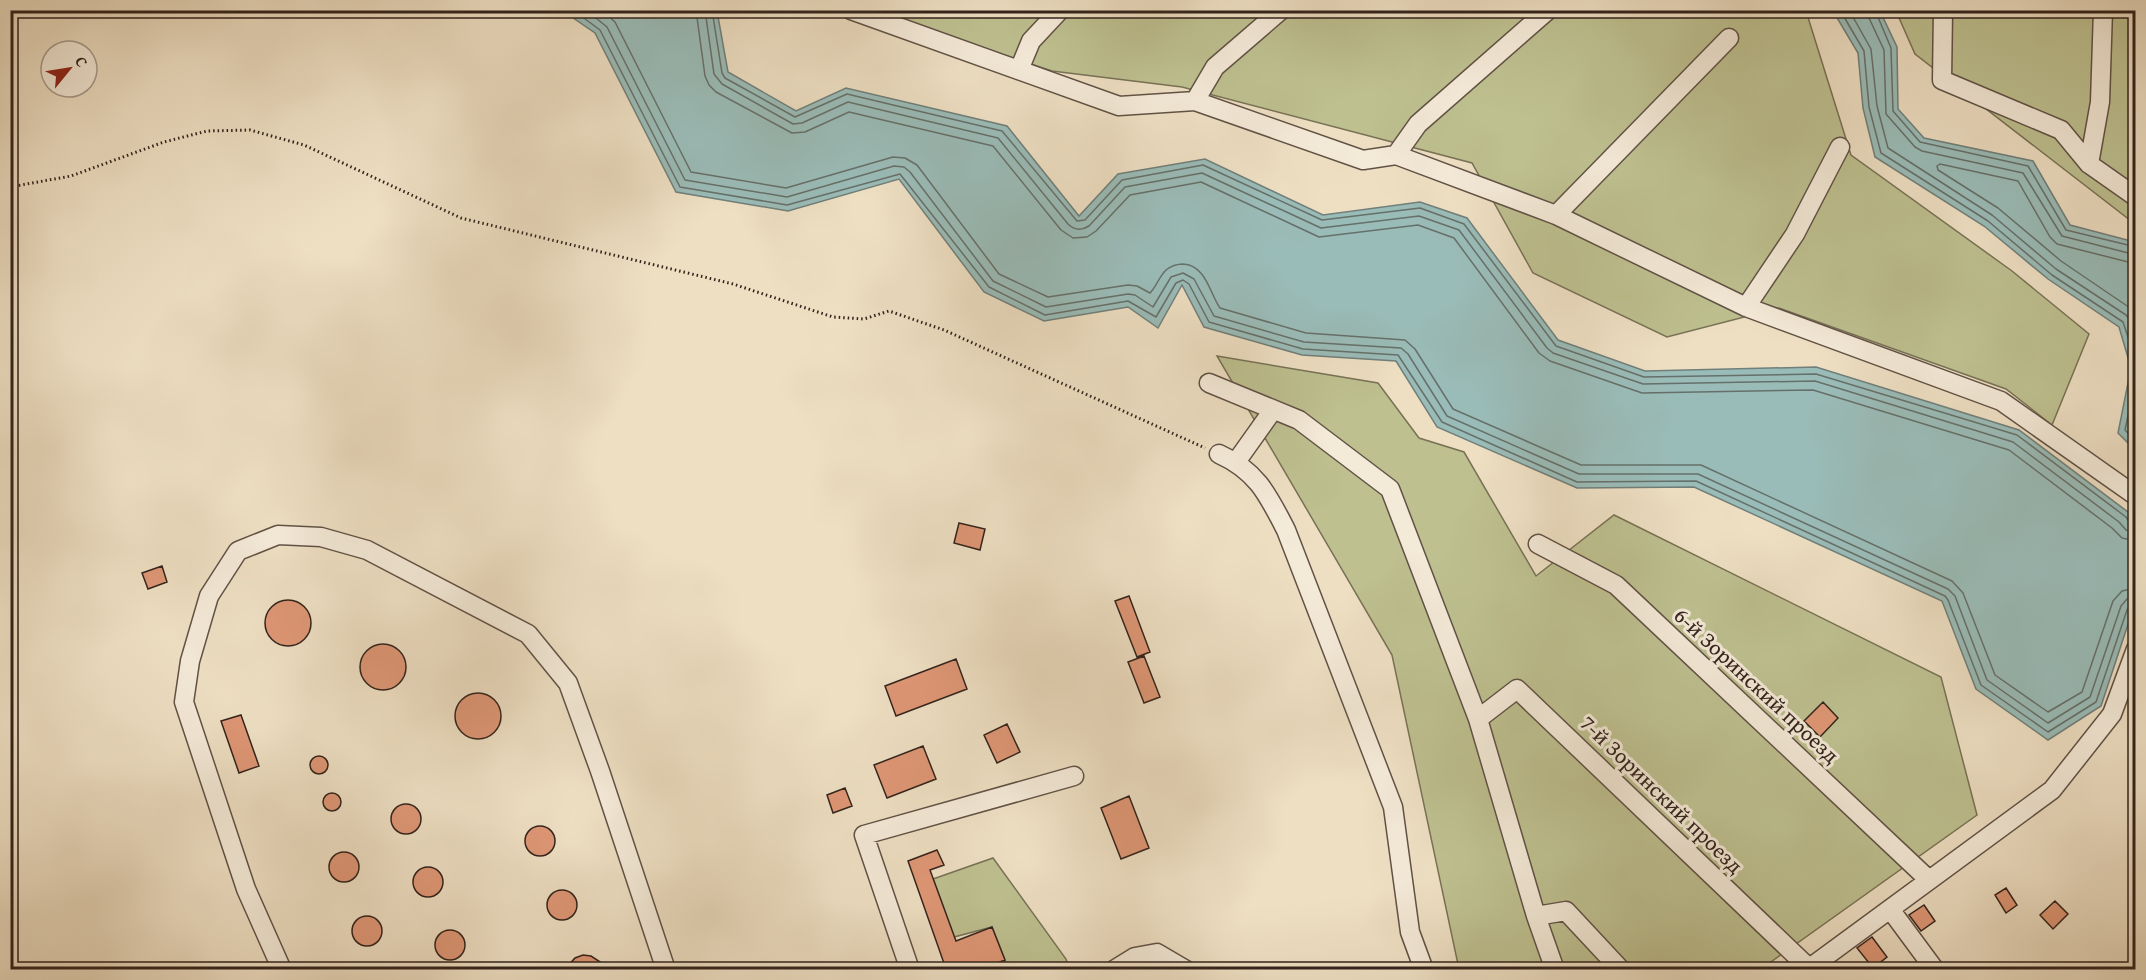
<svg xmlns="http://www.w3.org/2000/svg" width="2146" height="980" font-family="'Gentium Book Plus',serif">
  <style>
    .green { fill: #bec090; stroke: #787256; stroke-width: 1.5 }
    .water { fill: #9abcb8; stroke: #707f7a; stroke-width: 1.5 }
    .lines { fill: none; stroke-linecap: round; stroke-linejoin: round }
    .shore { stroke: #66706a; stroke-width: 1.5 }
    .building { fill: #df9776; stroke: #32231c; stroke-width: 1.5 }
    .minor-casing { stroke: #615246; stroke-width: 21 }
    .path { stroke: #32231c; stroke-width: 3; stroke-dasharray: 1.5 3; stroke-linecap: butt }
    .minor { stroke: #f4ead8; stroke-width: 18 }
    .labels { text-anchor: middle; stroke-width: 6; stroke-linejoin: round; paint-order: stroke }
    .street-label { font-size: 22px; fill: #32231c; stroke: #f4ead8 }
  </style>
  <rect width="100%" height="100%" fill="#eedfc3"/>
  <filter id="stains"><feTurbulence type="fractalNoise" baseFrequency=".00333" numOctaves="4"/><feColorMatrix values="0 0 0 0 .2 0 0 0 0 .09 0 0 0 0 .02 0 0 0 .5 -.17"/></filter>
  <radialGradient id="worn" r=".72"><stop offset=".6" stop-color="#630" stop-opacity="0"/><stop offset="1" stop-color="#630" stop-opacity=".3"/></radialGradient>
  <path class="green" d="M873,11h933l45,144 161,116 77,63 -37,91 -46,-36 -227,-81 -112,29 -134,-64 -61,-110 -290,-76 -130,-16z
    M1896,11h239v213l-220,-170z
    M1217,356l161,27 41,55 45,14 72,124 78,-61 327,162 36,138 -216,154h-302l-67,-314z
    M993,858l73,101 4,10h-67l2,-9 -13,-33 -38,10 -21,-58z"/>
  <path class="water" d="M563,11h154l11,61 68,39 50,-23 161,38 72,90 39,-42 87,-15 118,56 97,-13 47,16 91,122 87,31 171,-4 203,63 113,85 4,30 -1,58 -34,103 -53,34 -72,-51 -34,-88 -248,-114 -117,1 -140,-61 -41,-66 -94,-6 -98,-28 -22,-42 -24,43 -30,-21 -84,14 -60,-29 -85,-113 -111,32 -112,-19 -81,-159z
    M1833,11h47l17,36 1,62 26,29 109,23 37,64 65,17v208l-17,-17 13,-65 -12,-41 -71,-48 -64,-53 -109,-69 -12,-49 -5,-55z"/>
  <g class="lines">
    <path class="shore" d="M573,10l27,20 80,157 107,18 113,-31 89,113 56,28 83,-14 28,16 20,-34 7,-3 6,4 20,38 94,27 95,6 44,67 135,60 119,-1 249,115 3,4 33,85 67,47 48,-30 31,-92 3,-4 6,-1
      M586,10l21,17 78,153 102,17 107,-31 10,1 6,5 83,109 53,26 82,-13 7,1 18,12 18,-30 12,-4 11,6 20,37 90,26 97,6 7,6 39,62 132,58h119l250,115 7,7 32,84 61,43 42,-26 31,-91 6,-7 9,-2
      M602,10l13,12 76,150 95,16 107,-31 12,1 12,7 82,109 49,23 80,-12 9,1 13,7c6,-6 9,-16 16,-23 5,-4 11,-6 17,-6 23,1 27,30 37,44l86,25 99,7 10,9 38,60 128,56h120l251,116 11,12 32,82 53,37 34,-20 31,-91 9,-10 14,-3
      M696,10l9,66 4,9 7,7 76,41 13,-1 44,-20 144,34 68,84 12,8 14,-1 9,-6 34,-36 71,-13 118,55 99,-12 36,13 85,115 11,8 92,32 171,-3 196,60 103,78 10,10 14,3
      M705,10l9,64 8,10 71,40 9,-1 46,-21 150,36 70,86c6,6 13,7 21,2l36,-39 77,-14 119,55 98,-12 40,14 88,118 6,5 90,31 172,-3 198,61 106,80 7,8 10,2
      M712,10l10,63 3,5 70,39 52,-23 155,37 75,90 8,-1 37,-40 81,-15 119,55 98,-12 44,16 92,122 88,31 172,-3 201,61 109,82 4,6 6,2
      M1840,10l24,41 5,56 12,46 107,68 64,54 71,47 13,39
      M1849,10l22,39 6,57 11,42 104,67 64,54 70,46 5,6 5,14
      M1868,10l1,8 15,32 2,64 29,33 7,4 101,22 39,63 74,19
      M1875,10l16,38 2,63 27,31 108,24 38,64 70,17
      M2136,264l-79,-20 -7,-7 -32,-56 -78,-17 -3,2 1,4 60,38 63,53 75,51
      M2136,377l-11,53 11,11"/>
  </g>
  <path class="building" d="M959,523l26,6 -5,21 -26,-7z
    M162,566l5,16 -19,7 -6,-16z
    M1129,596l21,56 -13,5 -22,-56z
    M265 623a23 23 0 1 1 46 0a23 23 0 1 1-46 0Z
    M360 667a23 23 0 1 1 46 0a23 23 0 1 1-46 0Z
    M1144,656l16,41 -16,6 -16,-41z
    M956,659l11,30 -71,27 -11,-30z
    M455 716a23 23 0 1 1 46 0a23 23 0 1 1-46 0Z
    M1823,702l15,16 -18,19 -16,-16z
    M241,715l18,51 -20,7 -18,-52z
    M1007,724l13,28 -23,11 -13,-28z
    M923,746l13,33 -49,19 -13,-33z
    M310 765a9 9 0 1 1 18 0a9 9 0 1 1-18 0Z
    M845,788l7,18 -19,7 -6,-18z
    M323 802a9 9 0 1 1 18 0a9 9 0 1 1-18 0Z
    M1129,796l20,52 -28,11 -20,-51z
    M391 819a15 15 0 1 1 30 0a15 15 0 1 1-30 0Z
    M525 841a15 15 0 1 1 30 0a15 15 0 1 1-30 0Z
    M937,850l7,15 -14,5 26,71 36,-14 13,33 -23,9h-36l-38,-108z
    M329 867a15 15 0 1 1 30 0a15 15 0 1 1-30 0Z
    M413 882a15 15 0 1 1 30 0a15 15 0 1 1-30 0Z
    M2006,888l11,17 -11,8 -11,-18z
    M547 905a15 15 0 1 1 30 0a15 15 0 1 1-30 0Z
    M2055,901l13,13 -15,15 -13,-14z
    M1924,905l11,16 -14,10 -12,-16z
    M352 931a15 15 0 1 1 30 0a15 15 0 1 1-30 0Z
    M435 945a15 15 0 1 1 30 0a15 15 0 1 1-30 0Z
    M1872,937l15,20 -14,11 -16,-20z
    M583,955l8,1 20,13h-46l10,-11z"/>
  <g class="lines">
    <defs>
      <path id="minor" d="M851,10l268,96 76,-5 168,59 33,-5 160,60 190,92 255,94 135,95
        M1943,10l-1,70 119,50 28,34 47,33
        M1019,70l12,-29 29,-31
        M1195,101l20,-34 66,-57
        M1396,155l22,-31 130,-114
        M2089,164l11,-62 3,-92
        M1556,215l173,-177
        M1746,307l49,-73 45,-87
        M1209,383l90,37 91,69 88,230 58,197 19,54
        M1219,454c38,17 49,41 67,76l107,277 17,125 14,38
        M1236,462l37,-52
        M1538,544l78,41 313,295
        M1478,719l39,-30 294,281
        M1890,909l45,61
        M1536,916l30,-5 55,59
        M282,970l-36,-81 -62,-187 6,-41 19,-65 29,-45 40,-16 43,2 46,13 161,84 40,49 32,88 66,199
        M910,970l-46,-135 210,-59
        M1114,970l21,-13 22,-4 29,17
        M1807,970l245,-180 60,-76 24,-65"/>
    </defs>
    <use href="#minor" class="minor-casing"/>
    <path class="path" d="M10,187l61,-11 93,-34 43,-11 43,-1 54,15 157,73 272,66 100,33 31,2 25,-8 55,19 261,118"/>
    <use href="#minor" class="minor"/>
  </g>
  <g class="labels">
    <g class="street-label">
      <text transform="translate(1757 685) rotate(43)" y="8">6-й Зоринский проезд</text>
      <text transform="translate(1662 794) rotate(44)" y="8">7-й Зоринский проезд</text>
    </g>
  </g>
  <rect width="2146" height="980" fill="none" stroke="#eedfc3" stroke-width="36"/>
  <rect x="12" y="12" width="2122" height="956" fill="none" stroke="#32231c" stroke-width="3"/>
  <rect x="18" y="18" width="2110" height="944" fill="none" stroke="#32231c" stroke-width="1.5"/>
  <g transform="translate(69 69) rotate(60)"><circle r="28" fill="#f4ead8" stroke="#a69a8d" stroke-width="1.5"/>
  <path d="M0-4.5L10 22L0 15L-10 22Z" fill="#8f2418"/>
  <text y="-9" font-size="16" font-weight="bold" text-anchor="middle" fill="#32231c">С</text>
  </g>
  <rect width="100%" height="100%" filter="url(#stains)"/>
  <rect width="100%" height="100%" fill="url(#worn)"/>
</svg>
